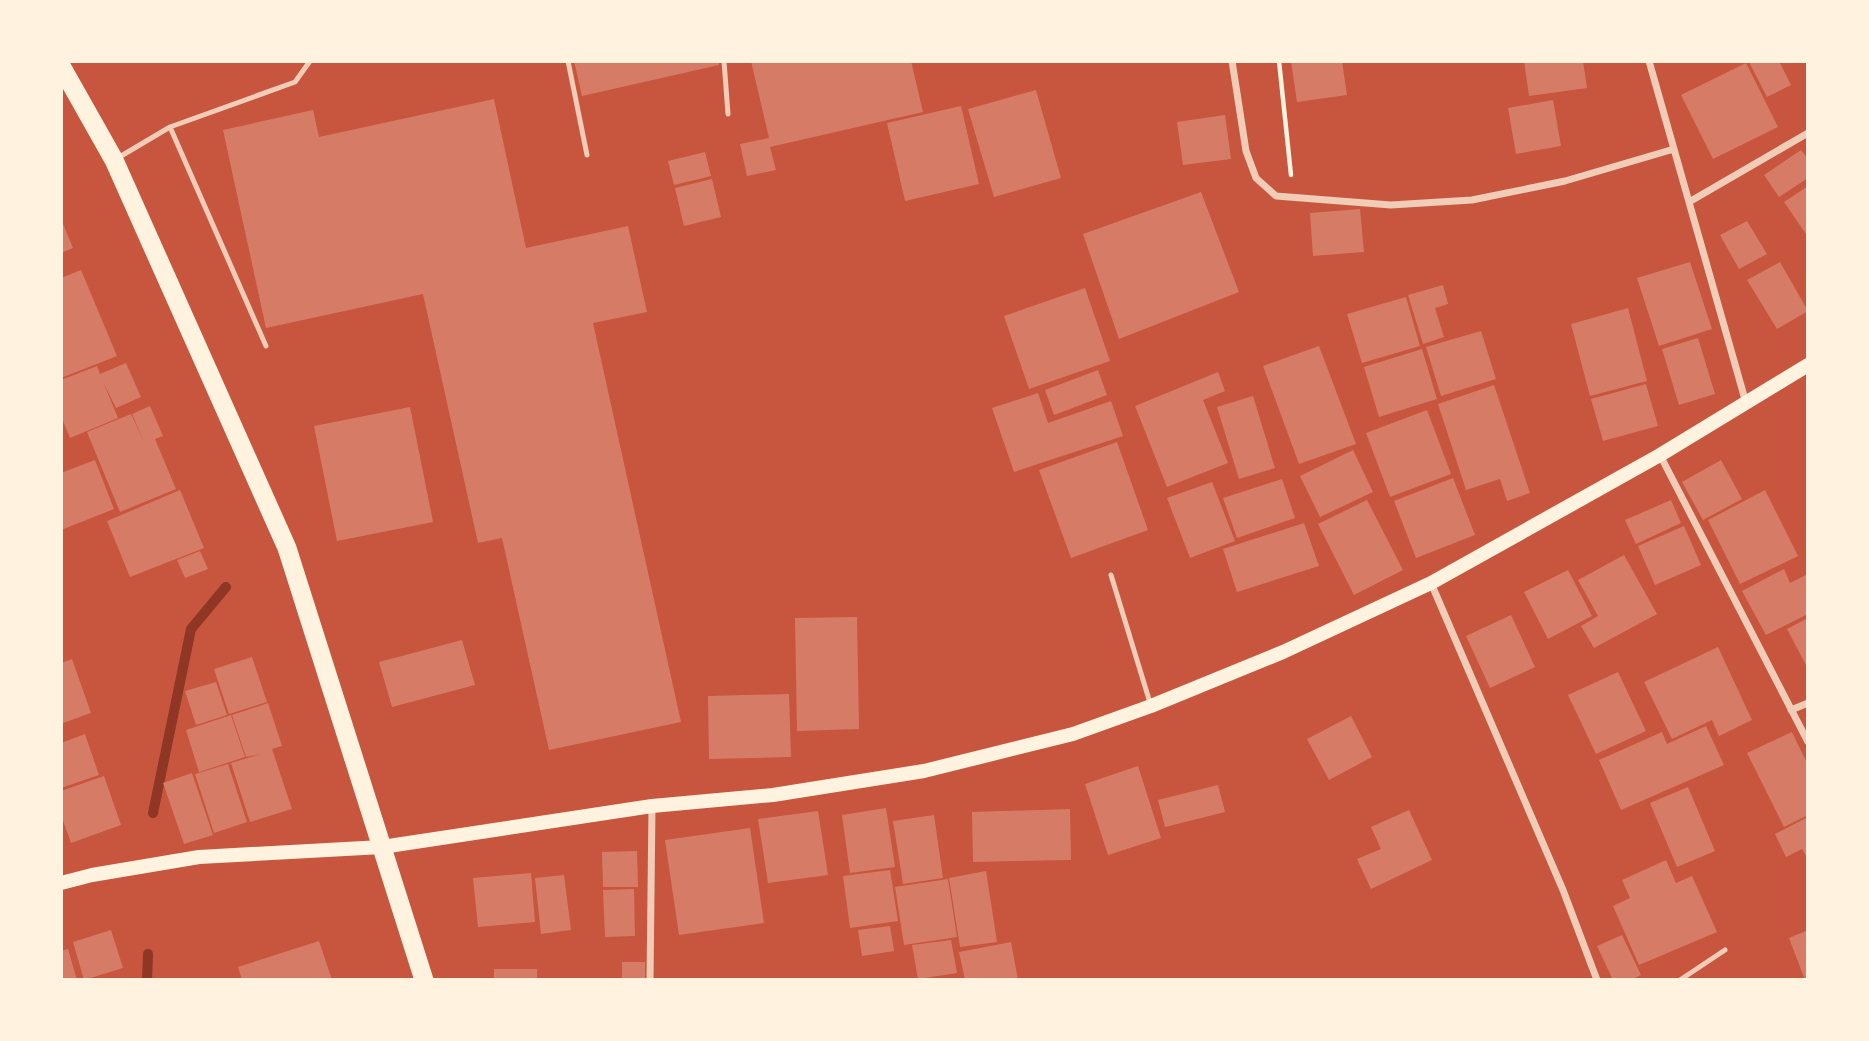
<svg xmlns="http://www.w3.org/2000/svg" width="1869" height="1041" font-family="'Fira Sans',sans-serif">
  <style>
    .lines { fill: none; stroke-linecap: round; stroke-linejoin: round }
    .stream { stroke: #8f3625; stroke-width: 10 }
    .building { fill: #d67c66 }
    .path { stroke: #fff3e0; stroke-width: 4.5 }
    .service { stroke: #f1ccb7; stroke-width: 5 }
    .minor { stroke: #f1ccb7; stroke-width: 7 }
    .secondary { stroke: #fff3e0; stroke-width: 14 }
    .trunk { stroke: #fff3e0; stroke-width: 19 }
  </style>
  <rect width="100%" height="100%" fill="#c8553d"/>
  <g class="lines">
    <path class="stream" d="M153,813l38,-184 35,-42
      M147,980l1,-26"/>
  </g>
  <path class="building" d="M574,61h145v4l-137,31z
    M751,61h160l12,51 -153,35 6,23 -29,6 -7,-32 29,-6z
    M1291,61h51l5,34 -50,7z
    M1524,61h59l4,27 -58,8z
    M1779,61l12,24 -24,12 -18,-35z
    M1746,63l32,64 -65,32 -32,-64z
    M1036,90l25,88 -67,19 -26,-88z
    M494,99l32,149 102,-22 19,86 -54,11 88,399 -132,28 -47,-212 -24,5 -55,-249 -157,34 -43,-198 90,-20 6,27z
    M1553,100l8,46 -45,8 -8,-46z
    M961,106l18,78 -74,17 -18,-78z
    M1225,115l6,44 -48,6 -6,-43z
    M1801,150l7,9v19l-29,19 -15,-22z
    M705,152l6,24 -37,9 -6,-24z
    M712,179l9,38 -37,9 -9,-38z
    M1808,186v51l-24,-35z
    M1201,192l38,100 -120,47 -36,-105z
    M1360,209l4,43 -51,4 -3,-43z
    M61,219l12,29 -12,5z
    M1747,221l20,33 -28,15 -19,-34z
    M1690,262l22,67 -53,17 -22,-68z
    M1780,262l28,49 -31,18 -30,-49z
    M81,270l36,86 -56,22v-100z
    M1443,285l5,19 -13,4 9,29 -21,7 -15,-49z
    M1085,288l25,73 -81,28 -25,-73z
    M1406,297l14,49 -58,17 -15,-49z
    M1628,308l19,73 -57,15 -19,-72z
    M1481,331l15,48 -55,17 -15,-49z
    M1698,338l17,56 -36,11 -17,-56z
    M1319,346l37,98 -57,20 -36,-98z
    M1422,349l15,50 -58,18 -15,-50z
    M126,363l15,34 -25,11 -13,-26 15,36 -48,20 -9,-22v-36l36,-14 3,8z
    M1098,370l9,25 -53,20 -9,-25z
    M1218,372l7,19 -22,9 25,63 -61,24 -32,-81z
    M1646,384l12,42 -55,15 -12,-42z
    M1494,385l36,108 -23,8 -7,-22 -34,11 -28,-86z
    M1038,393l10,30 63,-22 12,35 -109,36 -22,-64z
    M1253,396l22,72 -36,11 -22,-72z
    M150,406l13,30 -8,3 21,50 -56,23 -33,-80 44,-18 14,30 -13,-30z
    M410,407l23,115 -96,19 -23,-115z
    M1427,410l24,64 -61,23 -24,-64z
    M1117,442l31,88 -77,28 -32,-88z
    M1353,450l20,42 -53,25 -20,-41z
    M95,460l19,49 -53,21v-57z
    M1721,460l21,39 -39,21 -21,-38z
    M1453,478l22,57 -59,23 -22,-57z
    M1282,479l13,39 -58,20 -14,-40z
    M1212,482l23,59 -45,17 -23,-60z
    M180,490l24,58 -74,29 -23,-56z
    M1765,490l33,66 -58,28 -32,-64z
    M1367,500l36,70 -49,25 -36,-71z
    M1671,500l10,23 -45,21 -11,-24z
    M1304,523l15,43 -82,26 -14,-43z
    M1684,526l17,39 -46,20 -17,-39z
    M200,551l8,18 -23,9 -8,-18z
    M1624,555l33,59 -63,34 -13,-22 17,-10 -20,-36z
    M1784,569l6,14 18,-9v40l-42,21 -24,-44z
    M1568,570l24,46 -44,23 -24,-47z
    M1511,615l24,52 -45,21 -24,-52z
    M857,617l2,112 -62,2 -2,-113z
    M1808,618v51l-21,-40z
    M462,640l13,45 -83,22 -13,-45z
    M1718,647l34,73 -33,16 -7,-16 -40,19 -28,-57z
    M252,657l15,45 -38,12 -15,-45z
    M72,659l19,54 -28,10 -2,-60z
    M1618,672l28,59 -50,23 -28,-59z
    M216,682l11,33 -31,10 -11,-34z
    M789,694l2,63 -82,2 -1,-63z
    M268,703l14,43 -10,3 20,60 -42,13 -19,-59 30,-9 -15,3 -14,-42z
    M231,715l14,42 -46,15 -13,-42z
    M1351,716l21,41 -43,23 -22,-41z
    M1706,726l18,39 -103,45 -22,-50 63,-28 5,12z
    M1792,732l16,33v50l-24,12 -37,-74z
    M85,734l14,41 -38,13v-45z
    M228,764l19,58 -33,11 -19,-59z
    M1138,766l23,72 -53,17 -23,-71z
    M192,773l21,62 -29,9 -21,-61z
    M104,776l17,49 -50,18 -10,-28v-24z
    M1218,785l7,27 -60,15 -7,-27z
    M1688,787l27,64 -38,16 -27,-64z
    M886,808l9,59 -45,6 -8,-58z
    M1070,809l1,51 -98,2 -1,-50z
    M1409,810l23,50 -61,29 -14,-30 24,-10 -10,-22z
    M818,811l10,64 -60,8 -10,-64z
    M934,815l9,63 -40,6 -10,-63z
    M1808,817v42l-6,-10 -16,8 -11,-23z
    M750,828l14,95 -85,12 -14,-95z
    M637,851l1,36h-35l-1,-35z
    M1666,860l10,23 16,-7 25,56 -78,33 -26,-59 17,-8 -8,-18z
    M890,870l8,51 -48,7 -7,-52z
    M986,871l11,71 -37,5 -11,-69z
    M531,873l4,49 -57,5 -5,-49z
    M564,875l7,55 -30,4 -6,-56z
    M948,879l9,58 -53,8 -9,-58z
    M634,889l1,47 -30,1 -2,-47z
    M890,926l4,25 -32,5 -4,-26z
    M111,930l12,38 -39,12 -11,-38z
    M1808,930v50h-3l-16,-42z
    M1622,935l19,40 -11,5h-17l-16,-34z
    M951,940l6,33 -39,6 -6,-34z
    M319,941l13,39h-90l-4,-13z
    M1011,942l7,38h-53l-6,-28z
    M68,949l9,31h-16v-29z
    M622,962h23v18h-23z
    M494,969h43v11h-43z"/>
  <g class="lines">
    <path class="path" d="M1279,61l12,114"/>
    <path class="service" d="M568,61l19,94
      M724,61l4,53
      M170,127l96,219
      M116,159l54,-32 125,-45 15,-21
      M1111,575l40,131
      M1680,980l45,-30"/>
    <path class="minor" d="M1232,61l14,90 10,27 20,18 115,9 81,-5 93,-19 109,-32
      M1649,61l97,342
      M1689,202l119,-69
      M1660,455l148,287
      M1431,583l132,307 34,90
      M1791,710l17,-7
      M650,980l2,-174"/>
    <path class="secondary" d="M61,883l31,-8 107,-18 183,-10 270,-41 121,-11 151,-24 149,-37 78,-28 132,-54 148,-69 229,-128 148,-90"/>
    <path class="trunk" d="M61,66l53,94 173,388 137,432"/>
  </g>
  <rect width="1869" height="1041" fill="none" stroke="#fff3e0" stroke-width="126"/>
</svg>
